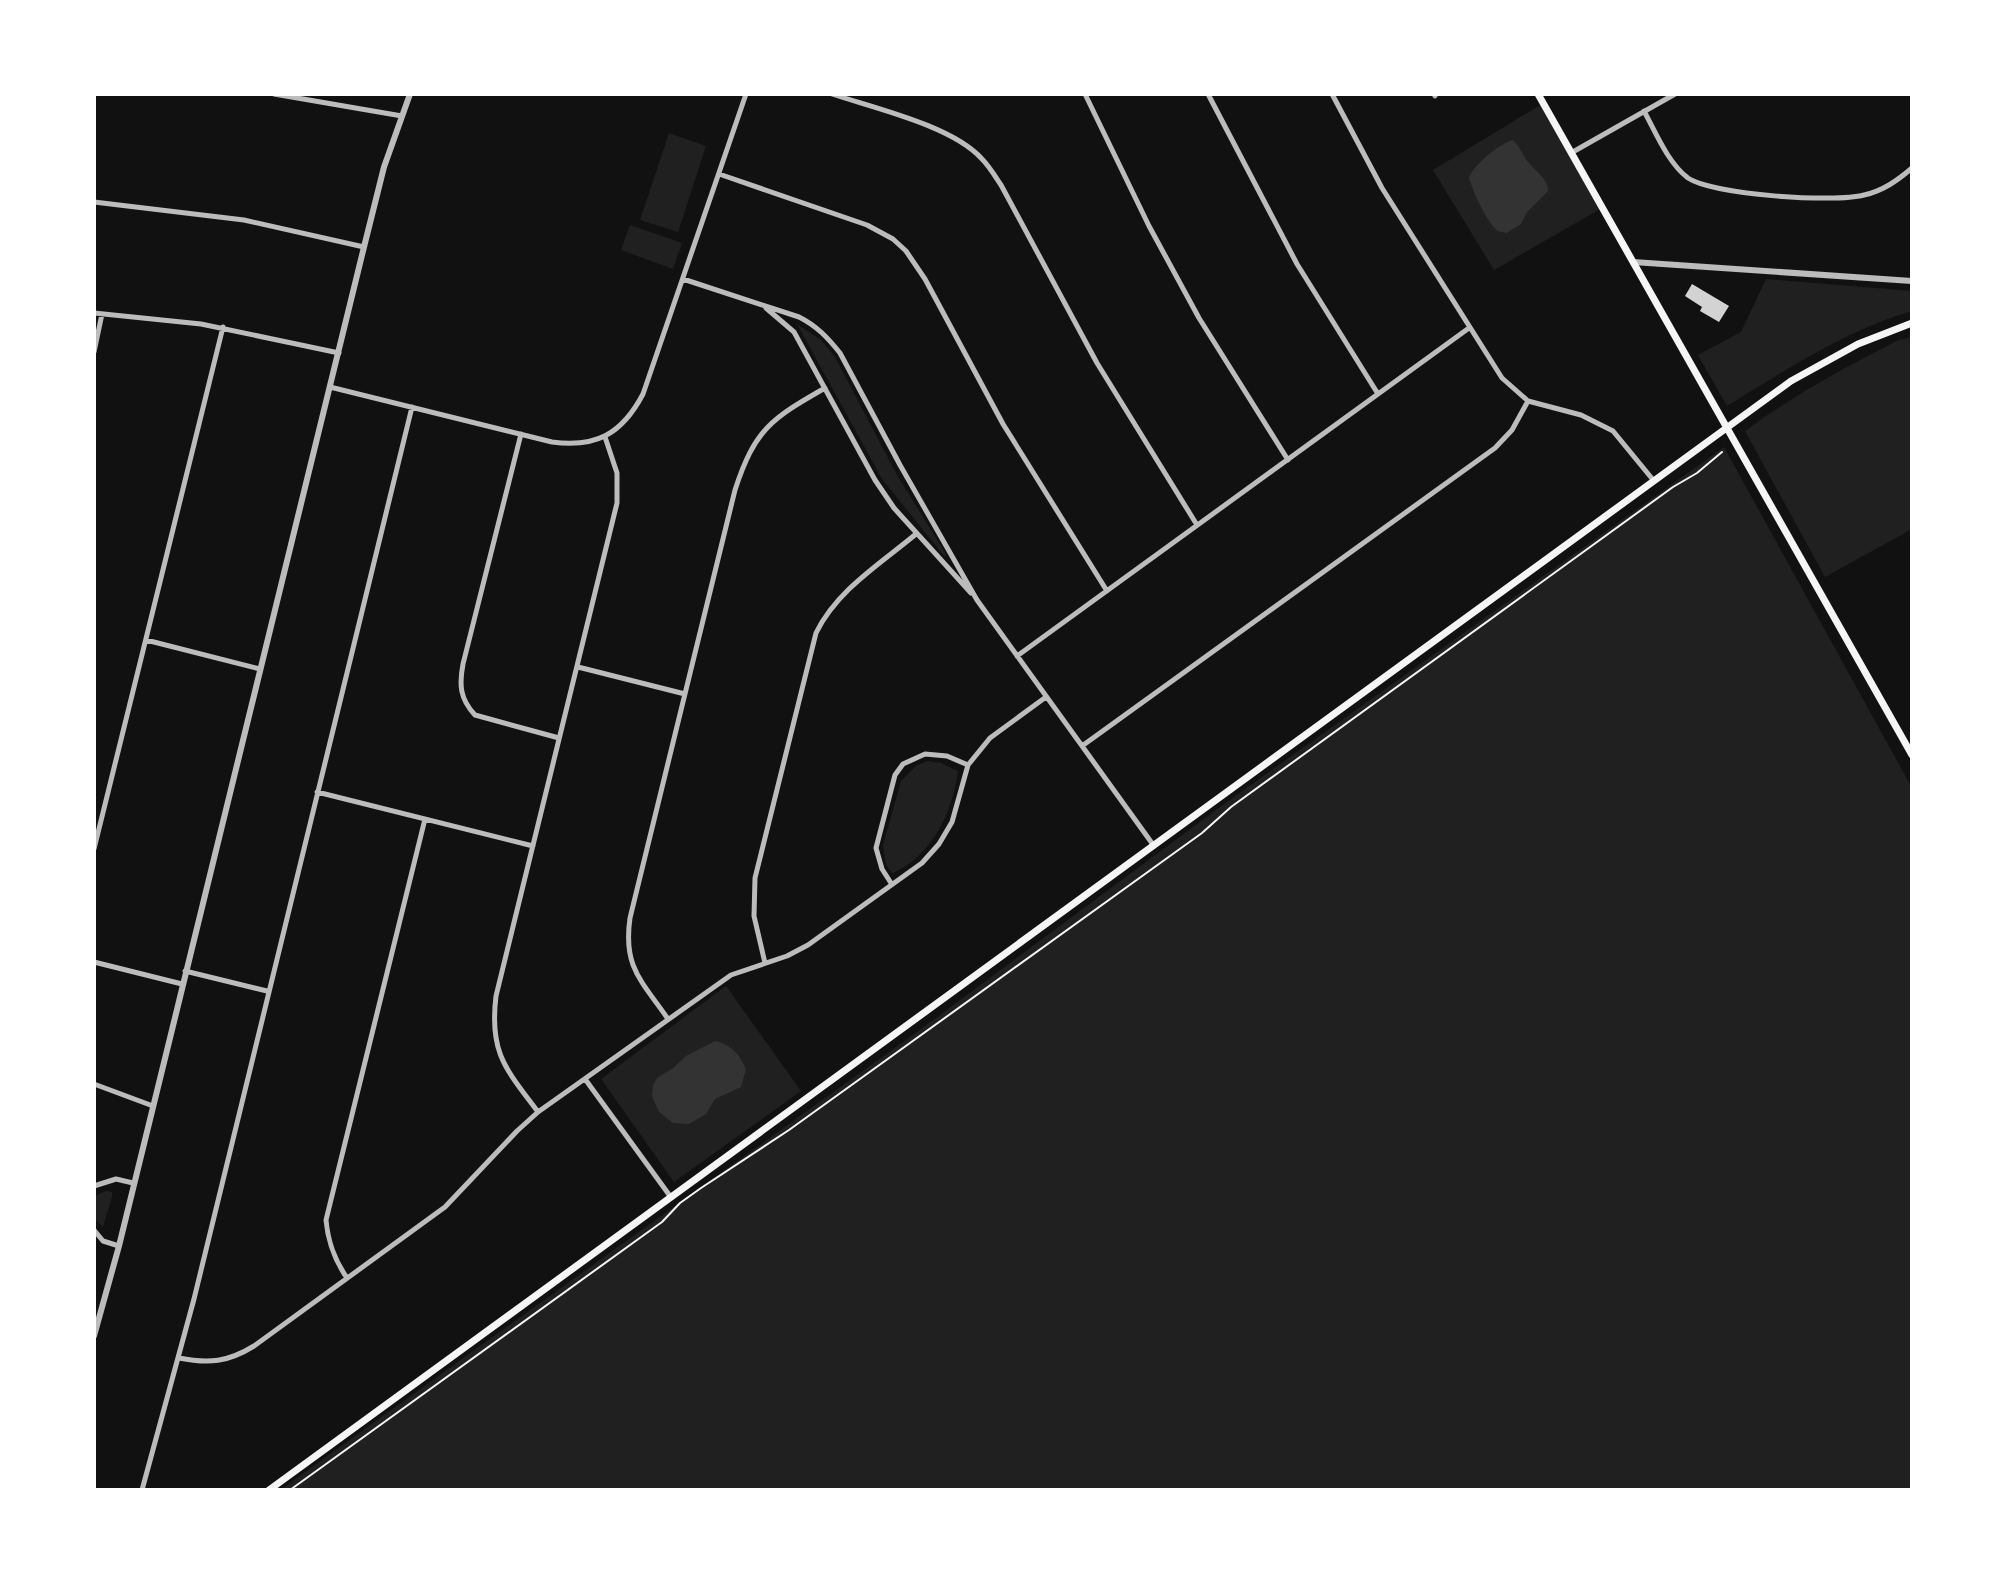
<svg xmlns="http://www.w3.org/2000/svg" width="2006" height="1584" font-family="'Noto Serif',serif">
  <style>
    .green { fill: #202020 }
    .water { fill: #333 }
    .building { fill: #d3d3d3 }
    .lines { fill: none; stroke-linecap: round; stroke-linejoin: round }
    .path { stroke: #f5f5f5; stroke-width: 2 }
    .minor { stroke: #bcbcbc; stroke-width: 5 }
    .tertiary { stroke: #bcbcbc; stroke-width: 6 }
    .secondary { stroke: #f5f5f5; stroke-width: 7 }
  </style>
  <rect width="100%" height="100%" fill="#111"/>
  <path class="green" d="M1544,103l58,105 -108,62 -61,-100z
    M669,133l37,13 -28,86 -38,-12z
    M630,225l52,18 -9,26 -52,-19z
    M1766,279l146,12v20c-66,19 -126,59 -185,95l-29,-51 43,-23z
    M797,324l24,16 14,17 62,118 49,79 -1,3 -63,-78z
    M1912,337v192l-87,48 -80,-146c49,-36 100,-64 154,-91z
    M1724,447l188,341v702h-1632l641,-461 299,-222z
    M928,761l13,2 17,8c-5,40 -26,86 -66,102l-6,-8 -3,-20 18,-64 16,-16z
    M726,986l75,105 -127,91 -73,-103z
    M107,1191l5,1v5l-9,30 -9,-9v-22z"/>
  <path class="water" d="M1513,140c7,7 10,16 16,23 8,10 19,15 19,28l-21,21 -6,12 -14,9 -10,-2c-14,-17 -21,-32 -28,-53 5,-14 30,-34 44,-38z
    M715,1041c17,4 24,13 31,28l-5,18 -26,12 -9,15 -17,10 -16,-1 -14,-11 -7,-16 1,-11 4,-7 16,-10 13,-12z"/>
  <path class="building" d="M1692,284l37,22 -10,16 -19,-11 2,-4 -17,-11z"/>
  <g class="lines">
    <path class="path" d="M290,1490l372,-268 18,-19 21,-15 88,-58 413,-297 29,-26 442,-320 24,-14 25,-21"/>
    <path class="minor" d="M274,94l128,22
      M832,94c42,14 121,32 150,65 7,7 13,17 19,26l96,178 100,162
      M1085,94l64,132 50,92 89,142
      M1208,94l89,170 81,130
      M1332,94l50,94 120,190 26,23 53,14 32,16 41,50
      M1435,96l1,-2
      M1644,111c12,22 24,52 44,67 26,17 146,25 176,17 19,-4 34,-15 48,-27
      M1571,153l104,-59
      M719,174l148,51 26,14 13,12 19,28 78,145 104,167
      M94,202l150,18 120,27
      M683,279l116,38c18,9 29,21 41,36l60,112 77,135 177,246
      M766,308l28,24 81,148 19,28 77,85
      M94,313l107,11 138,29
      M94,352l8,-38
      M330,387l222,55c44,6 70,-8 91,-48l103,-300
      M521,434l-58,230c-4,21 -3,35 12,51l84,23
      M146,640l114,29
      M1017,656l452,-328
      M578,667l107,27
      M1082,746l413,-298 17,-18 16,-29
      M317,792l216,54
      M94,849l129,-522
      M891,883l-9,-14 -6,-21 19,-73 8,-11 22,-10 22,2 21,9
      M94,962l88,22
      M765,963l-11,-47 1,-38 61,-245c21,-43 64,-69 100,-99
      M185,971l82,20
      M668,1019c-27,-39 -45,-52 -38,-101l105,-428c20,-61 36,-71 90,-102
      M585,1079l85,117
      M94,1084l59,22
      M538,1112c-32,-43 -49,-59 -42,-116l121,-493v-30l-12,-36
      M94,1186l22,-7 17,4
      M94,1230l9,11 16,5
      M347,1278c-13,-19 -19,-36 -21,-58l99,-401
      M179,1358c30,6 49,4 75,-12l191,-139 72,-76 21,-19 193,-137 56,-19 21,-11 114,-82 17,-19 13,-22 16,-57 22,-27 56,-41
      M142,1490l52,-191 218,-892"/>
    <path class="tertiary" d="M1633,262l279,19
      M94,1336l25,-90 245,-999 20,-80 26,-73"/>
    <path class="secondary" d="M1538,94l374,661
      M269,1490l1522,-1109 67,-37 54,-21"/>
  </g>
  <rect width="2006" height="1584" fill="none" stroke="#ffffff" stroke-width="192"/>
</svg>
